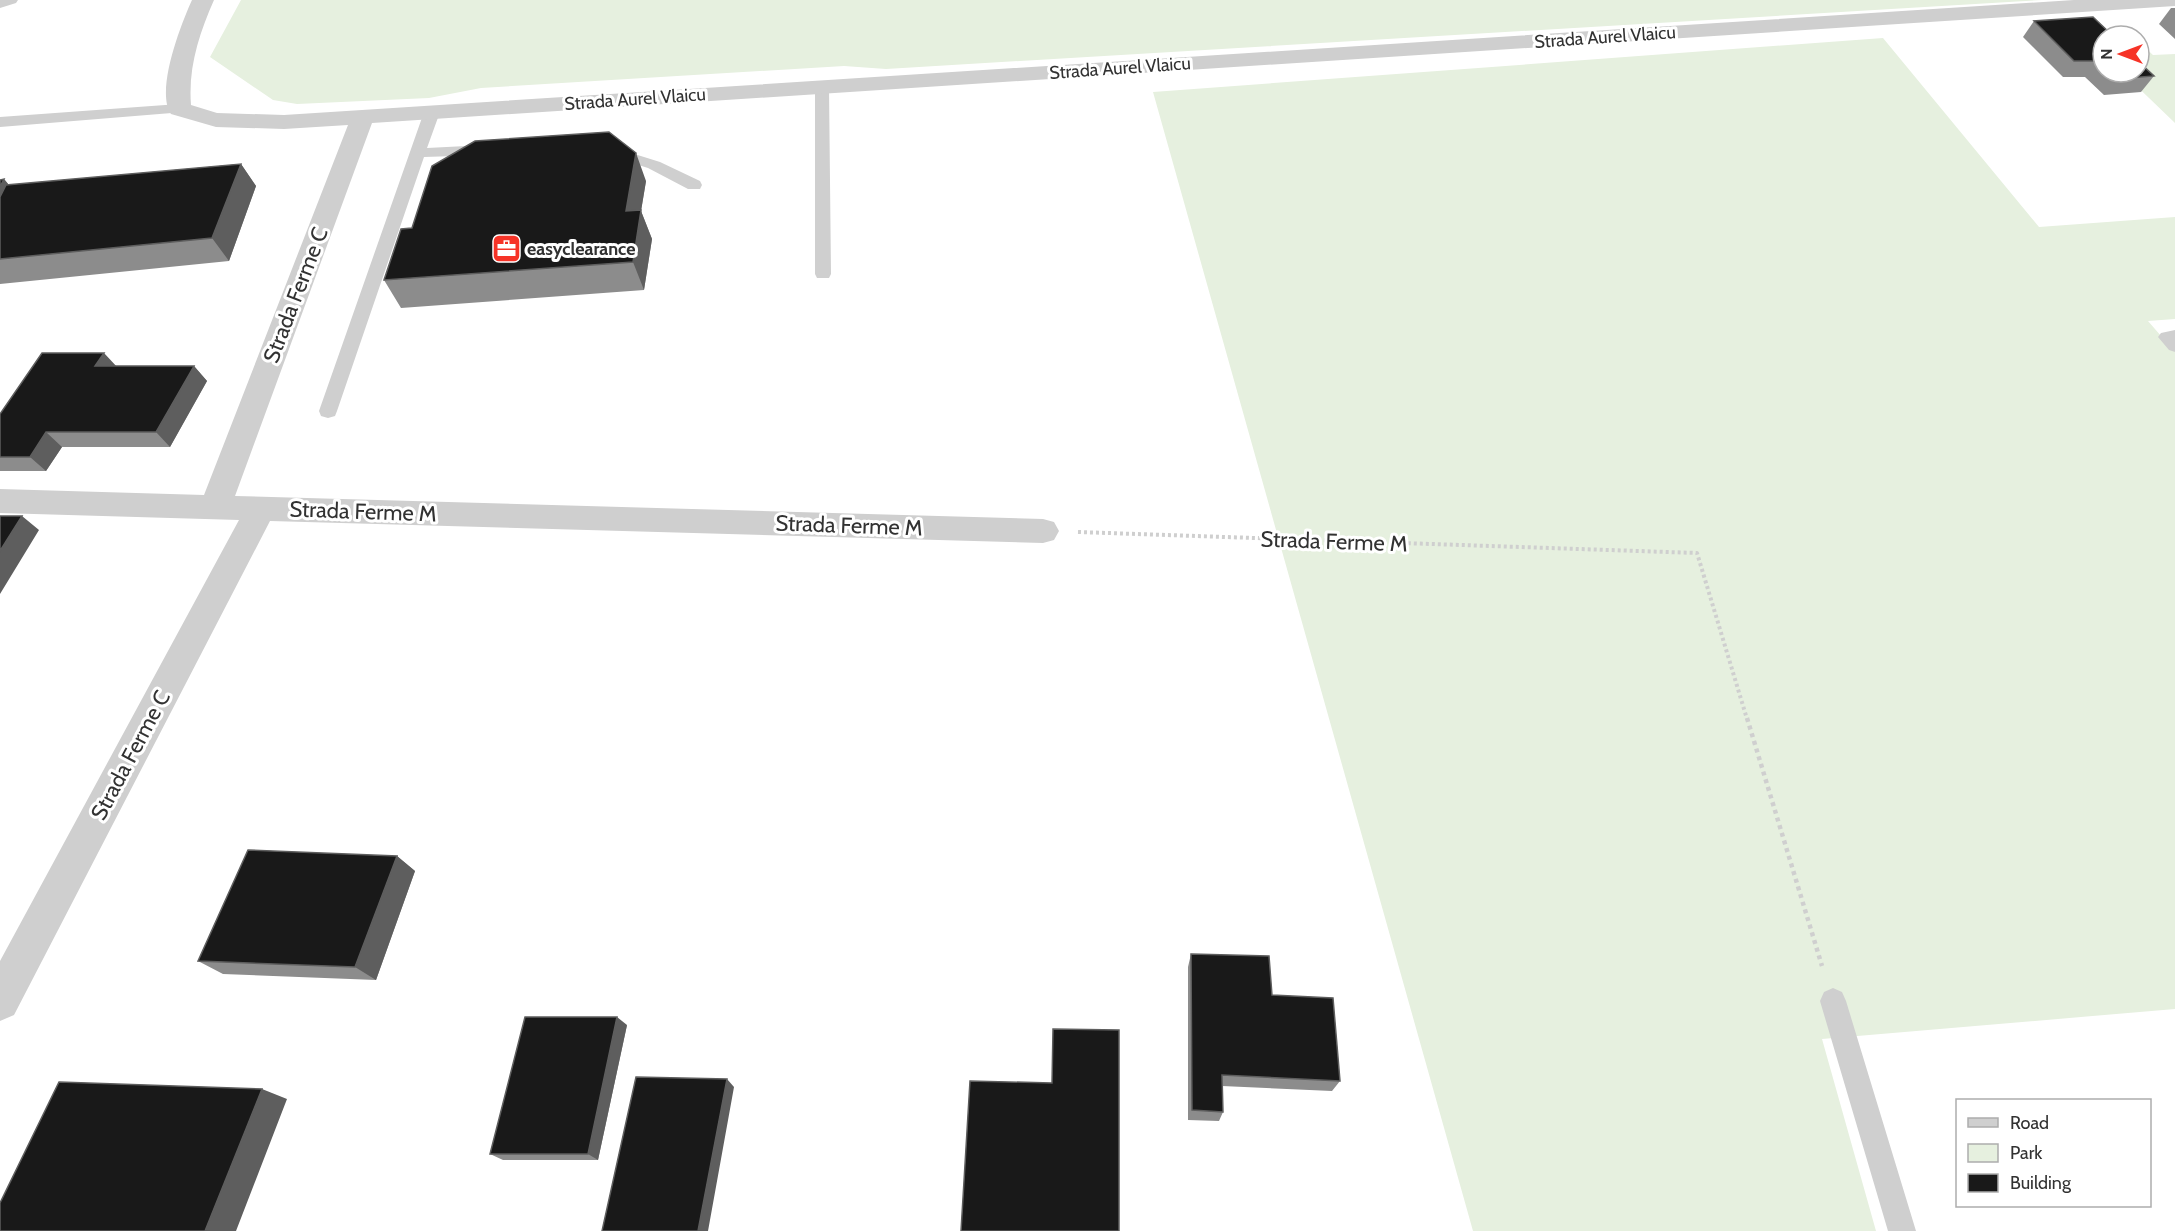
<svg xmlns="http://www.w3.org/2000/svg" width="2175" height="1231" font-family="Cabin,sans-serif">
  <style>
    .green { fill: #e6f0df }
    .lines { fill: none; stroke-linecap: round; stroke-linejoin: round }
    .path-far1 { stroke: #cfcfcf; stroke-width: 4; stroke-dasharray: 3 3; stroke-linecap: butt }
    .path { stroke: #cfcfcf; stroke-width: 4.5; stroke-dasharray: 4 4; stroke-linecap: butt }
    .service { fill: #cfcfcf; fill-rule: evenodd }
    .minor { fill: #cfcfcf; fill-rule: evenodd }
    .wall { fill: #8c8c8c }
    .shaded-wall { fill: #5e5e5e }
    .building { fill: #191919; stroke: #5e5e5e; stroke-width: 1.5 }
    .labels { text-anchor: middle; stroke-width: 6; stroke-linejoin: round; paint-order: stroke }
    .far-street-label { font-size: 18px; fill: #323232; stroke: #fff }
    .far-poi-label { font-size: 18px; font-weight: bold; fill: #323232; stroke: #fff; text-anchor: start }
    .street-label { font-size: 22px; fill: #323232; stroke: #fff }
  </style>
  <rect width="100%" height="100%" fill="#fff"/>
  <path class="green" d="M241,0h1801l-1156,69 -42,-3 -363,22 -52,10 -132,6 -24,-4 -63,-43z
    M1883,38l156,189 136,-10v102l-27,2 27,31v657l-353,30 54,192h-403l-320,-1139z
    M2139,42l14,13 22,-1v69l-53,-51h17z"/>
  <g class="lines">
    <path class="path-far1" d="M1078,532l619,21 50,166"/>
    <path class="path" d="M1747,718l75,248"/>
    <path class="service" d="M0,0h18l-2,3 -16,5z
      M822,83l7,4 2,187 -2,4h-12l-2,-4v-187z
      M179,104l5,2 3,3 -3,3 -184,15v-10z
      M432,107l8,5 -13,36 59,-3 8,5 -8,5 -62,2 -87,254 -2,5 -7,2 -7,-2 -2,-5 105,-299z
      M612,147l48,15 40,19 2,4 -2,4h-12l-40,-21 -41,-13 -3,-3 3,-3z
      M2175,330v22l-6,-2 -11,-13 3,-4z
      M1833,988l9,4 4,9 70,230h-28l-68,-230 4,-9z"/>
    <path class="minor" d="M192,0h22c-15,34 -26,68 -23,105l26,8 67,2 1790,-115h101v6l-1803,117 -137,373 808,23 11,3 5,9 -5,9 -11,3 -773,-22 -256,494 -14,6v-60l239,-441 -239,-7v-24l204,6 144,-370 -64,4 -68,-2 -45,-13c-16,-23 10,-90 21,-114z"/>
  </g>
  <path class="wall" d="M2171,8h4v31l-16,-15z
    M2034,21l69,15v36h36l15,4 -13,16 -37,3 -19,-18h-22l-40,-40z
    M241,164l15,22 -27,75 -229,23v-104l4,-1 5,6z
    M646,181l-5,30 11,28 -8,51 -243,18 -17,-28z
    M116,366h78l13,15 -37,66h-108l-16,24h-46v-57z
    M397,856l18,15 -39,109 -153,-6 -25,-13z
    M1191,954l81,41 68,86 -8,10 -110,-5 1,26 -4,9 -31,-1v-153z
    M627,1025l-29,135h-95l-13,-6z"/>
  <path class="shaded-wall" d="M636,153l10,28 -5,30 11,28 -8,51 -11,-28 -7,-51z
    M241,164l15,22 -27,75 -17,-23z
    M4,179l13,16 -17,37v-45z
    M104,353l14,15 -23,-2z
    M194,366l13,15 -37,66 -14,-15z
    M46,432l16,15 -16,24 -16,-14z
    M22,516l17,14 -39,64v-43z
    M397,856l18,15 -39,109 -21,-13z
    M617,1017l10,8 -29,135 -10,-6z
    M727,1079l7,8 -26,144h-10z
    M262,1089l25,10 -51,132h-31z"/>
  <path class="building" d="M2093,17l20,19h-10v31l-6,-6h-23l-40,-40z
    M2139,62l15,14 -38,3 -8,-7h31z
    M609,132l27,21 -10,58 15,-1 -8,52 -249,18 17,-51 11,-1 20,-62 43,-25z
    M241,164l-29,74 -212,21v-62l6,-12z
    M4,179l-4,8v-7z
    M42,353h62l-9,13h99l-38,66h-110l-16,25h-30v-43z
    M0,516h22l-22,35z
    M248,850l149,6 -42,111 -157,-6z
    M1191,954l78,2 3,39 61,3 7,83 -118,-6 1,37 -31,-2z
    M525,1017h92l-29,137h-98z
    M1053,1029l66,1v201h-158l9,-150 82,2z
    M636,1077l91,2 -29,152h-96z
    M59,1082l203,7 -57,142h-205v-28z"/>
  <defs>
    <symbol id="office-square" viewBox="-11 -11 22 22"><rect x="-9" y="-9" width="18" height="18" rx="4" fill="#f63327" stroke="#fff"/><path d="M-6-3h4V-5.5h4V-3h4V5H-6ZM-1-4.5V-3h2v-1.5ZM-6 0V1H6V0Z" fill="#fff"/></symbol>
  </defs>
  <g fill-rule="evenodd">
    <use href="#office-square" x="490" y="232" width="33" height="33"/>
  </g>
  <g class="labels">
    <g class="far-street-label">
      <text transform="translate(1605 37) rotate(-4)" y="6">Strada Aurel Vlaicu</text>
      <text transform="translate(1120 68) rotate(-4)" y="6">Strada Aurel Vlaicu</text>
      <text transform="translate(635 99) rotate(-4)" y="6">Strada Aurel Vlaicu</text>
    </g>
    <g class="far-poi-label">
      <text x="527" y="255">easyclearance</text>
    </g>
    <g class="street-label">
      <text transform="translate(295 295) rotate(-69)" y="8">Strada Ferme C</text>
      <text transform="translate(363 511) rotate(2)" y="8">Strada Ferme M</text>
      <text transform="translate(849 525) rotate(2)" y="8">Strada Ferme M</text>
      <text transform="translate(1334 541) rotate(2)" y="8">Strada Ferme M</text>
      <text transform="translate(130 755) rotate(-62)" y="8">Strada Ferme C</text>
    </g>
  </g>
  <rect x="1956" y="1099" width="195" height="108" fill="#ffffff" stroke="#adadad" stroke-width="1.5"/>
  <rect x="1968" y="1118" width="30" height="9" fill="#cfcfcf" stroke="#adadad" stroke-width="1.5"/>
  <text x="2010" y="1129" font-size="18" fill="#323232">Road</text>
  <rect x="1968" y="1144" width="30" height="18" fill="#e6f0df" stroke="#adadad" stroke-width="1.5"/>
  <text x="2010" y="1159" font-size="18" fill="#323232">Park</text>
  <rect x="1968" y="1174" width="30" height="18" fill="#191919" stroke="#adadad" stroke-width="1.5"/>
  <text x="2010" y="1189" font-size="18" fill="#323232">Building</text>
  <g transform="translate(2121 54) rotate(270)"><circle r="28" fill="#ffffff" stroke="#adadad" stroke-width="1.5"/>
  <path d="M0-4.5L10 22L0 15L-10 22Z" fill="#f63327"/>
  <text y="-9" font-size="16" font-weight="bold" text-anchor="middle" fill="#323232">N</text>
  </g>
</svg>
